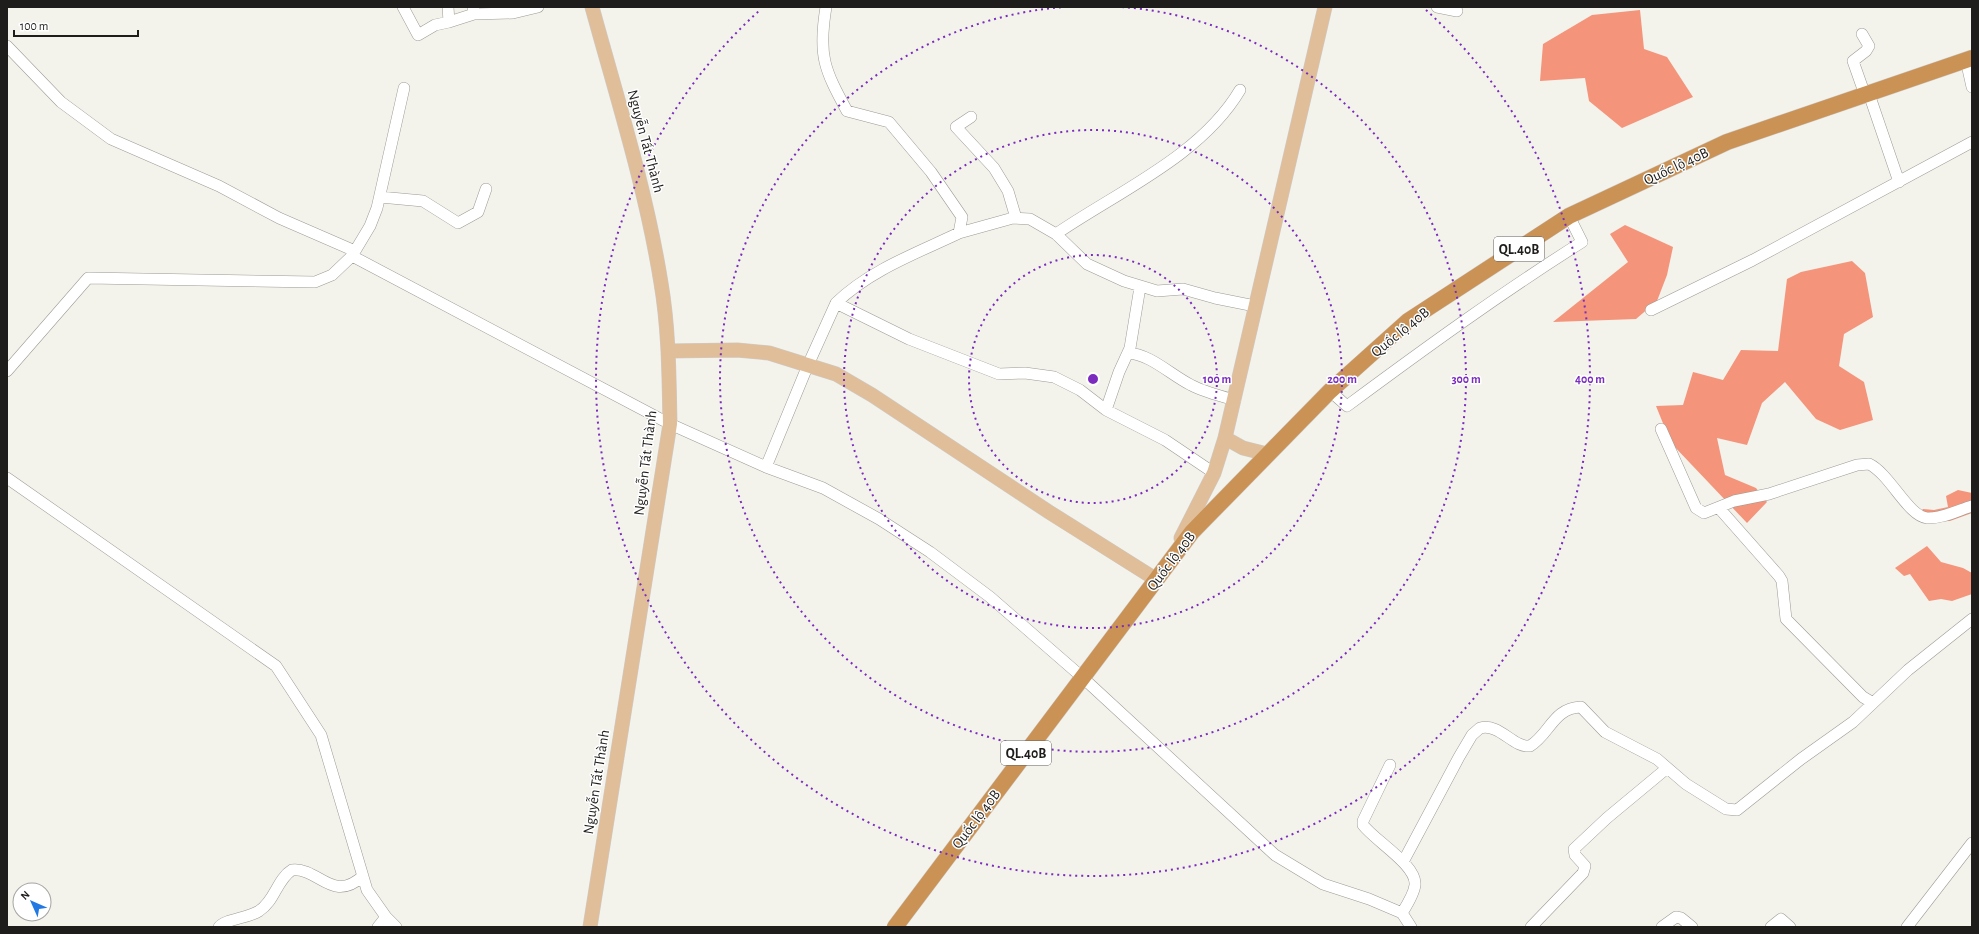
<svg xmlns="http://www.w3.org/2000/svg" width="1979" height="934" font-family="'Alegreya Sans',sans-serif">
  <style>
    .forest { fill: #f4947b }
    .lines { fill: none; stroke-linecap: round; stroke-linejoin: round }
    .minor-casing { stroke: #9c9b94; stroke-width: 12 }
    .major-casing { stroke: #cecdcd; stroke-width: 15 }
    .highway-casing { stroke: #cecdcd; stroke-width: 17 }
    .minor { stroke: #fff; stroke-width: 11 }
    .major { stroke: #dfbe99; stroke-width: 14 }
    .highway { stroke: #ca9255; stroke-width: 16 }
    .ring { fill: none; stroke: #7b2cbf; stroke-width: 2; stroke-dasharray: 2 4 }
    .labels { text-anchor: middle; stroke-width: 3; stroke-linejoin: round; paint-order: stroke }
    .shield { fill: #fff; stroke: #62615f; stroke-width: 1 }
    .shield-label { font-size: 14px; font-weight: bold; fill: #1e1d1b }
    .street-label { font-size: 15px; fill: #1e1d1b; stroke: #fff }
    .centre { fill: #7b2cbf; stroke: #fff; stroke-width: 2 }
    .ring-label { font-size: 12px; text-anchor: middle; font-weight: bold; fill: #7b2cbf; stroke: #fff; stroke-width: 3; stroke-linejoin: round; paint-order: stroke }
  </style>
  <rect width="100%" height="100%" fill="#f3f2eb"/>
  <path class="forest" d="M1640,10l4,39 23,8 26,40 -71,31 -33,-27 -4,-23 -45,3 3,-37 49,-29z
    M1625,225l48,22 -6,28 -10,26 -21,18 -83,3 75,-60 -18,-28z
    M1852,261l13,12 8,44 -29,17 -5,32 25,16 9,38 -33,10 -24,-11 -31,-37 -23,21 -15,42 -30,-7 8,37 31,13 11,14 -20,21 -76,-80 -15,-37 27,-1 10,-33 30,8 18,-30 37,1 9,-72 14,-7z
    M1958,490l14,3v20l-22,8 -30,1 -5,-5 8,-8 11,1 14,-3 -2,-11z
    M1927,546l14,16 22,6 9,5v21l-20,7 -11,-2 -12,2 -19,-27 -6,2 -9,-8z"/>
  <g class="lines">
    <defs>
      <path id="minor" d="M403,7l15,28 17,-10 14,-3 -1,-15
        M826,7c-8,48 -2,62 21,104l42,11 42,50 31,45 -3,16c-42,20 -89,37 -123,70l73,36 90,35 26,-1 29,4 26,13 26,20 59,30 49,33
        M1437,7l20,4
        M474,14l39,-1 25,-6
        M449,22l25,-8 -1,-7
        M1862,34l7,12 -3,5 -13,10 12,34
        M7,46l54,56 50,37 108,47 60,32 76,33
        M1966,60l6,27
        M1869,94l30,88
        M971,117l-15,10 38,41 14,23 8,27
        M380,197l43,4 35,22 20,-11 8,-23
        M959,233l54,-15 17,1 26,15 31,30 37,17 33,10 26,-2 32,9 40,8
        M1056,234c61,-42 145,-78 184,-144
        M352,256l18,-30 7,-18 27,-120
        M1651,310l102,-50 219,-118
        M1128,353c22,1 43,22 63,32 13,7 29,11 44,15
        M7,371l81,-93 227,4 17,-7 20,-19 318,168 96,43 42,-102 28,-62
        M1330,391l17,15c77,-57 154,-113 235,-164l-13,-26
        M1106,410l13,-38 11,-24 10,-61
        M1661,429l35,79 8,5 30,-12 35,-7 88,-29 12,-1c21,10 39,52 58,54 14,1 32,-8 45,-12
        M766,467l57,21 56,31 51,33 60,45 92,80 193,178 48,29 46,15 33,14 9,14
        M7,478l269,188 45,69 46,155 19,27 10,10
        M1719,508l60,68 3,5 4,38 77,78 10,6
        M1390,765l-27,56v4c12,16 54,40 52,60 -1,9 -8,20 -13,28
        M1403,862l56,-105 13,-22 8,-7c20,-5 33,20 50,18 20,-12 23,-38 51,-39l24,25 52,27 29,25 40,25 11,1 64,-51 52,-37 55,-52 64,-51
        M219,927c6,-8 30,-9 40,-16 16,-10 18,-32 33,-41 27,-3 40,34 71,6
        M378,927l8,-10
        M1531,927l52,-54 2,-7 -10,-11 -1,-6 33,-31 59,-49
        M1662,927l14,-10 5,1 11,9
        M1771,927l10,-8 9,8
        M1907,927l65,-84"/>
      <path id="major" d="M669,351l68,-1 32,3 67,21 36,21 177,117 108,68 5,-9
        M1225,438l18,10 24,6
        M1181,538l33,-65 11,-35 100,-431
        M590,927l80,-503c-1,-47 -1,-94 -9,-141 -15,-94 -44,-185 -69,-276"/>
      <path id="highway" d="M895,927l297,-395 138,-141 78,-70 161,-105 158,-74 245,-84"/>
    </defs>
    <use href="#minor" class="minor-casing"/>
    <use href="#major" class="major-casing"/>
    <use href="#highway" class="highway-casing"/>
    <use href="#minor" class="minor"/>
    <use href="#major" class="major"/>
    <use href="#highway" class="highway"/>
  </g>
  <g class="ring">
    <circle cx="1093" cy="379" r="124"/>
    <circle cx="1093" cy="379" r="249"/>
    <path d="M1122 7A373 373 0 1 1 1064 7"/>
    <path d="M1426 10A497 497 0 1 1 760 10"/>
  </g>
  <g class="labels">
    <g class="shield">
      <rect x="1494" y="237" width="50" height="24" rx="3"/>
      <rect x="1001" y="741" width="50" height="24" rx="3"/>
    </g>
    <g class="shield-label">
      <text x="1519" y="254">QL.40B</text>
      <text x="1026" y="758">QL.40B</text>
    </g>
    <g class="street-label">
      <text transform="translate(646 141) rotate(75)" y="5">Nguyễn Tất Thành</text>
      <text transform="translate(1676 166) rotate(-25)" y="5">Quốc lộ 40B</text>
      <text transform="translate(1400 332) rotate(-39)" y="5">Quốc lộ 40B</text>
      <text transform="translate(645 463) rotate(-83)" y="5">Nguyễn Tất Thành</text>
      <text transform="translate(1171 561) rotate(-53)" y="5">Quốc lộ 40B</text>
      <text transform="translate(596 782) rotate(-81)" y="5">Nguyễn Tất Thành</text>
      <text transform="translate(976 819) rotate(-53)" y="5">Quốc lộ 40B</text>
    </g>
  </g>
  <circle cx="1093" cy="379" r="6" class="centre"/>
  <g class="ring-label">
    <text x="1217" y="383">100 m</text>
    <text x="1342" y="383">200 m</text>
    <text x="1466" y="383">300 m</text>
    <text x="1590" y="383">400 m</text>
  </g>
  <rect width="1979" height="934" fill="none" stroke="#1e1d1b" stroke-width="16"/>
  <g transform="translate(32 902) rotate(315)"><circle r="19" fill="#ffffff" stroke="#a5a5a4"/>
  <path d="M0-3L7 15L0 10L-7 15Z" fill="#2279e3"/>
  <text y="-6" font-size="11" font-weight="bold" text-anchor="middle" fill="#1e1d1b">N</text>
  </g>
  <path d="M14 30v6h124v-6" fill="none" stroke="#1e1d1b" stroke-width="2"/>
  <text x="20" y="30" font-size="12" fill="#1e1d1b" stroke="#ffffff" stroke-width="3" paint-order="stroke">100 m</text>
</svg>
